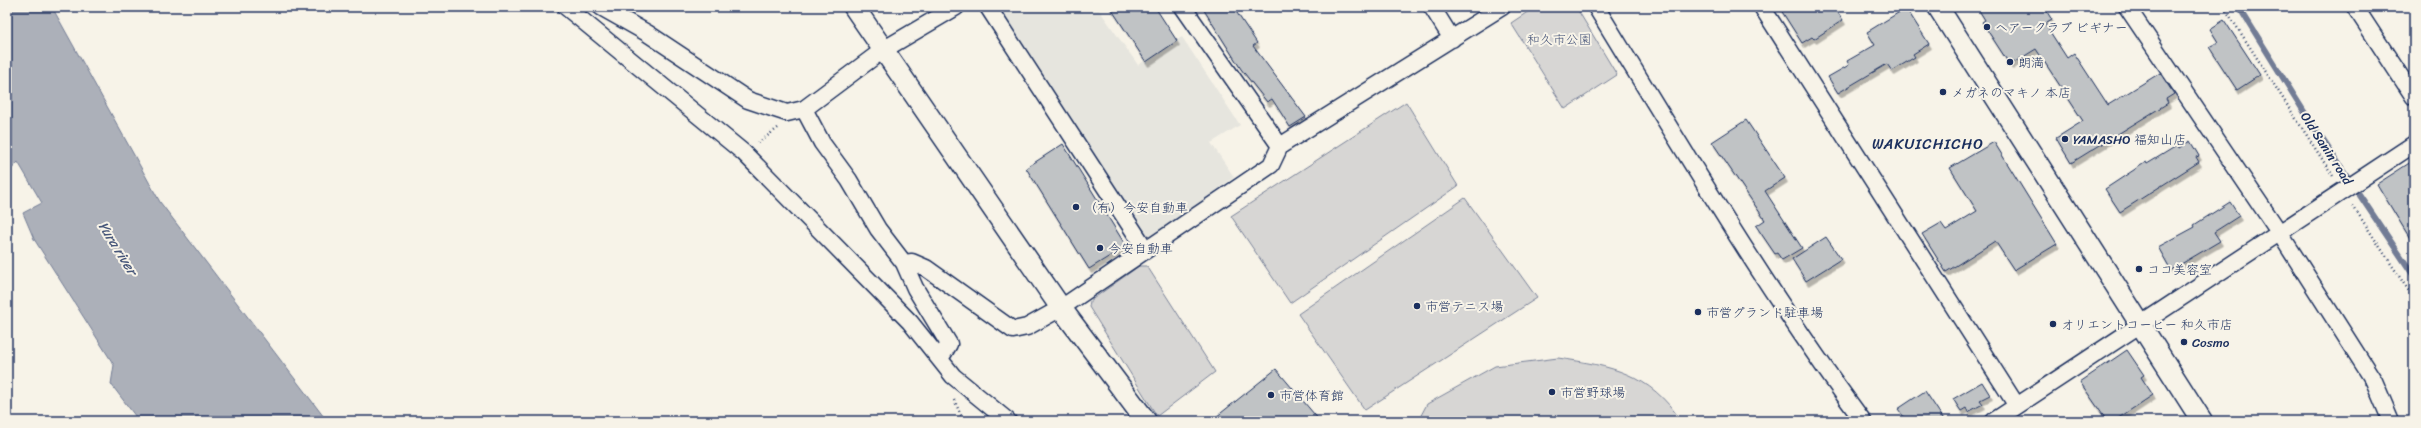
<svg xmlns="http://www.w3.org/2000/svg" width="2421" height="428" font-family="Sriracha,'Klee One',sans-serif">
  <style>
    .built { fill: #e6e5de }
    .green { fill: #d7d6d4; stroke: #798299 }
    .water { fill: #acb0b9; stroke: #727c95 }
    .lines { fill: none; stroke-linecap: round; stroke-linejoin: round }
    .stream { stroke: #727c95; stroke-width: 6 }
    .building { fill: #c0c3c5; stroke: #1b2f5e; filter: url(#shadow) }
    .minor-casing { stroke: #1b2f5e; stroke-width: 19 }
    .tertiary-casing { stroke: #1b2f5e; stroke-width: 23 }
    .path { stroke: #1b2f5e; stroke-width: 2.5; stroke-dasharray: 1 3; stroke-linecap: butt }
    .minor { stroke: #f7f3e8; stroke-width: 16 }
    .tertiary { stroke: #f7f3e8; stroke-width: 20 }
    .poi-dot { fill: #1b2f5e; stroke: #f7f3e8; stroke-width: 1.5 }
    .labels { text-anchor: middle; stroke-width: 4; stroke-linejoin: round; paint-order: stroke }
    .poi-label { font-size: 13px; fill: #1b2f5e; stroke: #f7f3e8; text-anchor: start }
    .park-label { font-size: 13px; fill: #415076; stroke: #f7f3e8 }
    .street-label { font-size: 13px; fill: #1b2f5e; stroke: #f7f3e8 }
    .water-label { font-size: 14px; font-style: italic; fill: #465679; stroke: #f7f3e8 }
    .quarter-label { font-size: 15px; letter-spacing: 1px; fill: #1b2f5e; stroke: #f7f3e8 }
  </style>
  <defs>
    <filter id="shadow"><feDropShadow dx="2.5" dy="4.5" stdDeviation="0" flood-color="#0004"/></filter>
  </defs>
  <rect width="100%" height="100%" fill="#f7f3e8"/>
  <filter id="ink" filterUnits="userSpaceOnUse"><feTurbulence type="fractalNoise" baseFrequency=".025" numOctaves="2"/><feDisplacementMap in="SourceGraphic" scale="8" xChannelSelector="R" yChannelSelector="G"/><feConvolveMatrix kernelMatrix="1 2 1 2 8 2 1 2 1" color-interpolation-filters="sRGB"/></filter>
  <g filter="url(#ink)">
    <path class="built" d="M995,7h102l41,58 44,-28 58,88 -29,18 23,34 -79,60 -10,1z"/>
    <path class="green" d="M1535,7h41l41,68 -52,34 -54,-86z
      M1406,102l52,84 -168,117 -59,-87z
      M1465,198l72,100 -172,112 -67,-96z
      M1139,266h8l68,106 -58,44 -68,-109 1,-6z
      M1558,358c53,8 92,15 123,63h-263l9,-17 68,-38z"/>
    <path class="water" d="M7,7h45l108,195 167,219h-188l-28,-37 3,-19 -80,-126 -11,-26 19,-10 -24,-41 -11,12z"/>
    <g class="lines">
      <path class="stream" d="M2239,7l69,111 106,158"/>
    </g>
    <path class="building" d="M1110,7h45l22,34 -31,21z
      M1202,7h31l24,36 -4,3 53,71 -16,10 -18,-28 -5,3 -26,-33z
      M1779,7h55l9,13 -29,19 -2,-2 -10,6z
      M1977,7h67l8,13 -7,4 22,34 7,-5 34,52 52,-32 14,21 -8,5 2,4 -97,60 -15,-25 27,-17 -47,-72 -26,16 -28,-43 3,-2z
      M1906,8l23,36 -16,10 2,3 -23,14 -5,-7 -49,29 -10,-16 21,-12 -2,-4 28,-16 -8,-13z
      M2224,20l36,55 -23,15 -28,-43 9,-5 -8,-13z
      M1746,120l39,58 -20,13 37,57 -20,12 -5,-7 -2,1 -19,-28 9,-6 -53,-78z
      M2190,141l9,15 -3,1 3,5 -79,50 -15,-23 41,-27 1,2 31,-19 1,3z
      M1994,142l63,102 -43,26 -19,-29 -49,31 -24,-38 19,-11 5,7 31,-19 -27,-43z
      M1063,144l63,102 -37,23 -63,-101z
      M2414,160v85l-37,-61z
      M2230,202l9,14 -25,16 6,9 -49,29 -13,-23 37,-20 -1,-2z
      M1826,237l15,22 -35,22 -14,-22z
      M2127,350l17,25 -3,2 12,18 -39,26h-7l-27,-39z
      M1276,369l44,52h-109z
      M1982,382l8,13 -10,5 3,4 -15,8 -2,-4 -5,3 -8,-12z
      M1925,391l20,30h-38l-9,-12z"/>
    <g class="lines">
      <defs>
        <path id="minor" d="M566,7l178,146 166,169 43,54 55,45
          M601,7l46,26 101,67 39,13 17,-4 79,-59 73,-43
          M988,7l158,243
          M1183,7l97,139
          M1432,7l20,32
          M1596,7c86,140 169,282 267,414
          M1762,7l255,399
          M2127,7l152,225 95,149 17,40
          M2355,7l59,90
          M804,109l18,34 27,37 29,49 26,34 11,25 34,56 -9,15
          M904,263l8,-1 14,6 87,62 14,-3 34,-19 210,-143 9,-19 222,-139
          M1994,421l420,-277"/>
        <path id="tertiary" d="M854,7l207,301 85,113
          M1938,7l264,414"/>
      </defs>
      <use href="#minor" class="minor-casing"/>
      <use href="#tertiary" class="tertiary-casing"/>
      <path class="path" d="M2224,7l109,169
        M758,143l20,-15
        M2353,206l61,93
        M954,400l10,21"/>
      <use href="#minor" class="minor"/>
      <use href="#tertiary" class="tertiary"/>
    </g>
  </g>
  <g class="poi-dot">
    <circle cx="1987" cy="27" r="4"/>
    <circle cx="2010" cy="62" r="4"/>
    <circle cx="1943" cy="92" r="4"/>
    <circle cx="2065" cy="139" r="4"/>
    <circle cx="1076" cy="207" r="4"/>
    <circle cx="1100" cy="248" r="4"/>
    <circle cx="2139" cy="269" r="4"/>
    <circle cx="1417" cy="306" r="4"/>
    <circle cx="1698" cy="312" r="4"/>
    <circle cx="2053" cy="324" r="4"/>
    <circle cx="2184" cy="342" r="4"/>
    <circle cx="1552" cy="392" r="4"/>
    <circle cx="1271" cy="395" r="4"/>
  </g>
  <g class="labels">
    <g class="poi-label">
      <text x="1995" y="32">ヘアークラブ ビギナー</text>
      <text x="2018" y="67">朗満</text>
      <text x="1951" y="97">メガネのマキノ 本店</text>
      <text x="2073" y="144">YAMASHO 福知山店</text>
      <text x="1084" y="212">（有）今安自動車</text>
      <text x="1108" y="253">今安自動車</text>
      <text x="2147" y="274">ココ美容室</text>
      <text x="1425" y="311">市営テニス場</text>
      <text x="1706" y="317">市営グランド駐車場</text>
      <text x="2061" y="329">オリエントコーヒー 和久市店</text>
      <text x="2192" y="347">Cosmo</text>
      <text x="1560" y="397">市営野球場</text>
      <text x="1279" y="400">市営体育館</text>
    </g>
    <g class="park-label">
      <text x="1559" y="44">和久市公園</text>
    </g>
    <g class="street-label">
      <text transform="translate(2327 148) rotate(57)" y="5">Old Sanin road</text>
    </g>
    <g class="water-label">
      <text transform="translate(118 248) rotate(58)" y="5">Yura river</text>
    </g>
    <g class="quarter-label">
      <text x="1928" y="149">WAKUICHICHO</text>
    </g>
  </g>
  <rect width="2421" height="428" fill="none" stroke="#f7f3e8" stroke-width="24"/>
  <rect x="12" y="12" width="2397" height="404" fill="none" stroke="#1b2f5e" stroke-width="1.5" filter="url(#ink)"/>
</svg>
